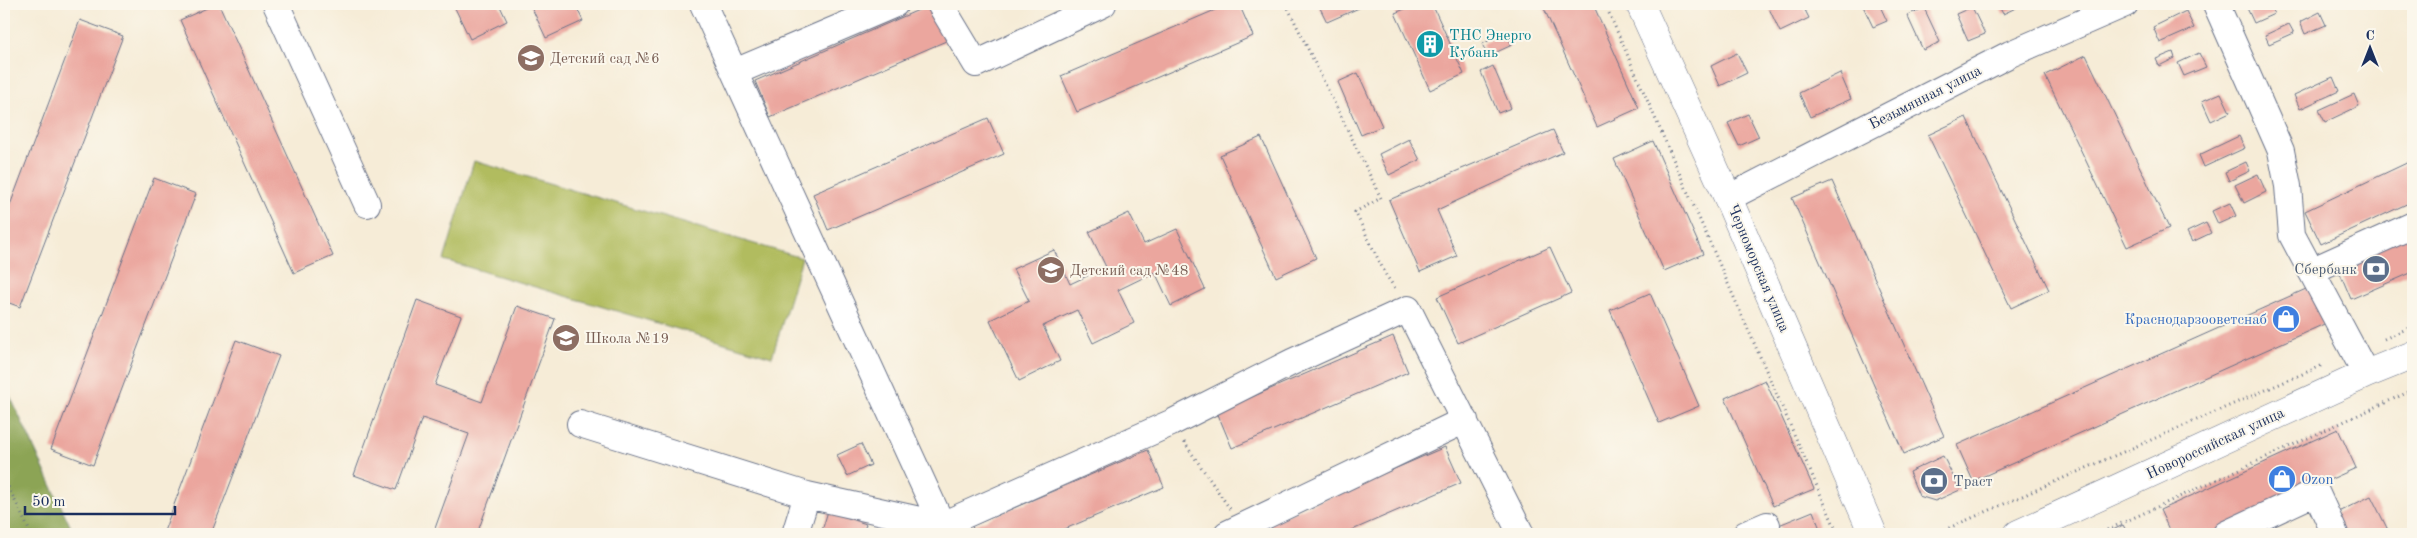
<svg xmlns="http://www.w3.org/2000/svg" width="2417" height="538" font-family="'Old Standard TT',serif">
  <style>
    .green { fill: #b1bc5e; stroke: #66765e }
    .forest { fill: #8ca455; stroke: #546a5a }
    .building { fill: #eba69e }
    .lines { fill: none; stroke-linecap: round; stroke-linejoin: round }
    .minor-casing { stroke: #687188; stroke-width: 28 }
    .major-casing { stroke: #687188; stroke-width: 29 }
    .path { stroke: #687188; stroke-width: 3; stroke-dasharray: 1 4; stroke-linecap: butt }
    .minor { stroke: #fff; stroke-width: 26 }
    .major { stroke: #fff; stroke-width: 28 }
    .labels { text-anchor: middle; stroke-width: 4; stroke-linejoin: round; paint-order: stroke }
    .culture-label { font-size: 15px; fill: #0d838f; stroke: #fbf7ec; text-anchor: start }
    .education-label { font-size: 15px; fill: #785e54; stroke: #fbf7ec; text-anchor: start }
    .street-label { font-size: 15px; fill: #1b2f5e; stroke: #fbf7ec }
    .service-label { font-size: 15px; fill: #4e5e75; stroke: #fbf7ec; text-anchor: end }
    .shop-label { font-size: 15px; fill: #366cbe; stroke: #fbf7ec; text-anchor: end }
  </style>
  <rect width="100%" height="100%" fill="#fbf7ec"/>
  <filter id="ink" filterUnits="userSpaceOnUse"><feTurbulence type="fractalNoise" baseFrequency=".02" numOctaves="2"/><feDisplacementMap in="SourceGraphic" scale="10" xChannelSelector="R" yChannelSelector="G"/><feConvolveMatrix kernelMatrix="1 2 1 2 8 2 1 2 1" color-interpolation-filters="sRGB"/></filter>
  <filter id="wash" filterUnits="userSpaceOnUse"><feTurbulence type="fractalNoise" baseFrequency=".0096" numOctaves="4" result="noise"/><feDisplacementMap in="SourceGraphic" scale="20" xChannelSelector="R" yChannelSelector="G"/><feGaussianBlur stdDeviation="1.12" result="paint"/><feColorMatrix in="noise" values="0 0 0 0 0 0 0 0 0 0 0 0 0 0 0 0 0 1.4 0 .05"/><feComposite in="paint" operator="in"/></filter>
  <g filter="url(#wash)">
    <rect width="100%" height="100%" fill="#f6ecd7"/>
    <path class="green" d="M474,161l328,97 -30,99 -328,-97z"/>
    <path class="forest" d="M4,383l70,151h-70z"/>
    <g id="blocks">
      <path class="building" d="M216,4h3l114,252 -39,17 -114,-253z
        M453,4h46l8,17 -37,18z
        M530,4h45l8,17 -37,17z
        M1229,4h10l14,32 -176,76 -16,-36z
        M1318,4h50l-41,18z
        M1417,4h15l32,70 -34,16 -35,-77z
        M1542,4h51l46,104 -42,19z
        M1767,4h35l7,14 -29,14z
        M1868,4h11l8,17 -14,6 -10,-21z
        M1998,4h21l1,2 -17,8z
        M2255,4h14l5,10 -20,9 -7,-15z
        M930,5l16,36 -176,76 -15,-36z
        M1972,7l13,27 -17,7 -12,-27z
        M1924,8l16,34 -17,8 -16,-35z
        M2186,11l8,17 -34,15 -7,-16z
        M2320,12l6,13 -21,9 -5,-12z
        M80,20l43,16 -103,271 -16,-6v-80z
        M2289,24l5,9 -25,11 -4,-9z
        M1506,33l6,12 -24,11 -6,-12z
        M2173,52l2,6 -16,8 -3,-7z
        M1737,53l10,20 -27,13 -9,-20z
        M2199,53l7,14 -22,9 -6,-13z
        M2086,55l83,173 -42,19 -82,-172z
        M1493,66l18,42 -13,5 -17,-41z
        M1358,73l24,53 -21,9 -23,-53z
        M1840,73l11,26 -41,18 -11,-24z
        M2333,77l6,14 -39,18 -6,-14z
        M2221,93l9,19 -19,9 -9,-20z
        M2354,94l5,12 -34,16 -6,-12z
        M1748,114l11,23 -20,9 -11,-23z
        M1966,117l83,173 -38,18 -83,-173z
        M988,118l16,36 -176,76 -15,-36z
        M1553,130l10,22 -126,58 20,46 -37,16 -31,-72z
        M2239,136l6,12 -41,19 -5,-12z
        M1261,137l55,121 -40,19 -56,-122z
        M1409,139l11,21 -31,15 -10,-21z
        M1653,141l50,113 -39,17 -50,-112z
        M2413,160v41l-92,43 -16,-33z
        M2246,162l4,9 -21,10 -4,-9z
        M2258,174l8,18 -22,11 -9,-18z
        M154,178l42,16 -103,271 -42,-16z
        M1832,181l112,255 -40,18 -112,-256z
        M2230,203l6,13 -18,8 -6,-13z
        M1129,213l15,31 33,-15 28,60 -34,17 -16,-34 -37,18 16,33 -41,20 -16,-33 -34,16 17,35 -41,20 -29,-61 39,-19 -16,-32 41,-19 16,34 36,-17 -17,-35z
        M2206,223l5,10 -19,9 -5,-10z
        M2409,234l4,10v28l-62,27 -14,-33z
        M1550,247l21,46 -113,50 -21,-46z
        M2315,285l16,36 -358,160 -16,-36z
        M1650,293l49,113 -40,17 -49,-113z
        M417,300l44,16 -26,69 47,17 35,-96 38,13 -78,215h-44l36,-100 -47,-16 -26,72 -42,-15z
        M1393,336l15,36 -176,76 -15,-36z
        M236,340l43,16 -68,178h-48z
        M1765,380l49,109 -41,17 -48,-108z
        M2338,429l18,39 -147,66h-38l-11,-24z
        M861,444l10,21 -24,11 -10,-21z
        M1445,447l16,36 -118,51h-69l-5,-11z
        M1148,450l16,37 -111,47h-78l-3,-8z
        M1943,456l17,34 -25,11 -16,-5 -10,-24z
        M2371,496l19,38h-52l-8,-18z
        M828,511l38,13 -3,10h-42z
        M1813,511l9,23h-39l-4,-9z
        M2123,525l5,9h-23z"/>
    </g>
  </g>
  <g filter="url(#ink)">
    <use href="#blocks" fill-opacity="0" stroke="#687188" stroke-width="1"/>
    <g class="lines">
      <defs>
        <path id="minor" d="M276,4l91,200
          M703,4l239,521 229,-102 121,-61 116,-53 113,225
          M940,4l36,60 127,-60
          M2216,4l65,147 7,35 4,49 74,139
          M735,72l160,-68
          M1728,198l282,-144 115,-50
          M2311,271l102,-46
          M580,424l227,71 -12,39
          M807,495l135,30 4,9
          M1227,534l238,-114
          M1746,534l21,-9
          M2226,534l90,-42 19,42"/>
        <path id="major" d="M1640,4l88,194 145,336
          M2018,534l348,-160 47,-19"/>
      </defs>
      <use href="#minor" class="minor-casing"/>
      <use href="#major" class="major-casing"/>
      <path class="path" d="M1286,4l95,194 -26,14 31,63 10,15
        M1605,4l233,530
        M2384,339l29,-13
        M1184,442l46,67
        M4,478l27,56
        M1904,534l4,-2 4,2
        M1935,534l388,-169
        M2098,534l315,-144"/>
      <use href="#minor" class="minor"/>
      <use href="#major" class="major"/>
    </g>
  </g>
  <defs>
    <symbol id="building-disc" viewBox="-11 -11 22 22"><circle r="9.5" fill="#0f9aa8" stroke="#fbf7ec"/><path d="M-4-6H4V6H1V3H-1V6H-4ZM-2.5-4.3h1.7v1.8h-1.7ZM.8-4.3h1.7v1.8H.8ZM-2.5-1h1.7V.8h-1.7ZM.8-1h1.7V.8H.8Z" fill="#fff"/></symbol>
    <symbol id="school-disc" viewBox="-11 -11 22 22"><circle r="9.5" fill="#8d6e63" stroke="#fbf7ec"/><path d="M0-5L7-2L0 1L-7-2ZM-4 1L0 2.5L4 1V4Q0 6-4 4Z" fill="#fff"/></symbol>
    <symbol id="bank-disc" viewBox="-11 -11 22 22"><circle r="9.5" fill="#5c6f8a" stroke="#fbf7ec"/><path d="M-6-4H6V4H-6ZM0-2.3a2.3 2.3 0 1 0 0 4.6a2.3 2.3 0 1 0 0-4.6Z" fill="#fff"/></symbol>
    <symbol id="shop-disc" viewBox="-11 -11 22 22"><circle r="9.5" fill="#3f7fe0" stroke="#fbf7ec"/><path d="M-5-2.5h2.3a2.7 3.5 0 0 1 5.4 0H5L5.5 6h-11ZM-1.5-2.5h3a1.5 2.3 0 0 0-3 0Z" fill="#fff"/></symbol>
  </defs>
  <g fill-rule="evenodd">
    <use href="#building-disc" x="1414" y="28" width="32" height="32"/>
    <use href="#school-disc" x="515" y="42" width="32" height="32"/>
    <use href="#bank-disc" x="2360" y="253" width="32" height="32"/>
    <use href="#school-disc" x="1035" y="254" width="32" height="32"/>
    <use href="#shop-disc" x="2270" y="303" width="32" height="32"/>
    <use href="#school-disc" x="550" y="322" width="32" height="32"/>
    <use href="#shop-disc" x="2266" y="463" width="32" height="32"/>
    <use href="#bank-disc" x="1918" y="465" width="32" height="32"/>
  </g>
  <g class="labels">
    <g class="culture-label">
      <text x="1449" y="40">ТНС Энерго<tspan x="1449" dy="17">Кубань</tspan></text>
    </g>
    <g class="education-label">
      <text x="550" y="63">Детский сад №6</text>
      <text x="1070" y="275">Детский сад №48</text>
      <text x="585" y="343">Школа №19</text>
    </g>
    <g class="street-label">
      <text transform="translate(1925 97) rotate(-27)" y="5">Безымянная улица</text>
      <text transform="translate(1759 268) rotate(67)" y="5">Черноморская улица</text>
      <text transform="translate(2215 443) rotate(-25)" y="5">Новороссийская улица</text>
    </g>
    <g class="service-label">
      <text x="2357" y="274">Сбербанк</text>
      <text x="1953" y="486" text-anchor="start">Траст</text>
    </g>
    <g class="shop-label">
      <text x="2267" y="324">Краснодарзооветснаб</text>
      <text x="2301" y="484" text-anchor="start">Ozon</text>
    </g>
  </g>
  <rect width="2417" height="538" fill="none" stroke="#fbf7ec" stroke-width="20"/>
  <g transform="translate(2370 48)" stroke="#fbf7ec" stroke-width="4" paint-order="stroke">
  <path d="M0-4L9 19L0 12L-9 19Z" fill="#1b2f5e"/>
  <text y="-8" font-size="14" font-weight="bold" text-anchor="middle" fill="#1b2f5e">С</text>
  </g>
  <path d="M25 506v8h150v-8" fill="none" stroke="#1b2f5e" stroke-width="2.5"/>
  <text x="32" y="506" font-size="15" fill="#1b2f5e" stroke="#fbf7ec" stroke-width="4" paint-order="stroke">50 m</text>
</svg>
